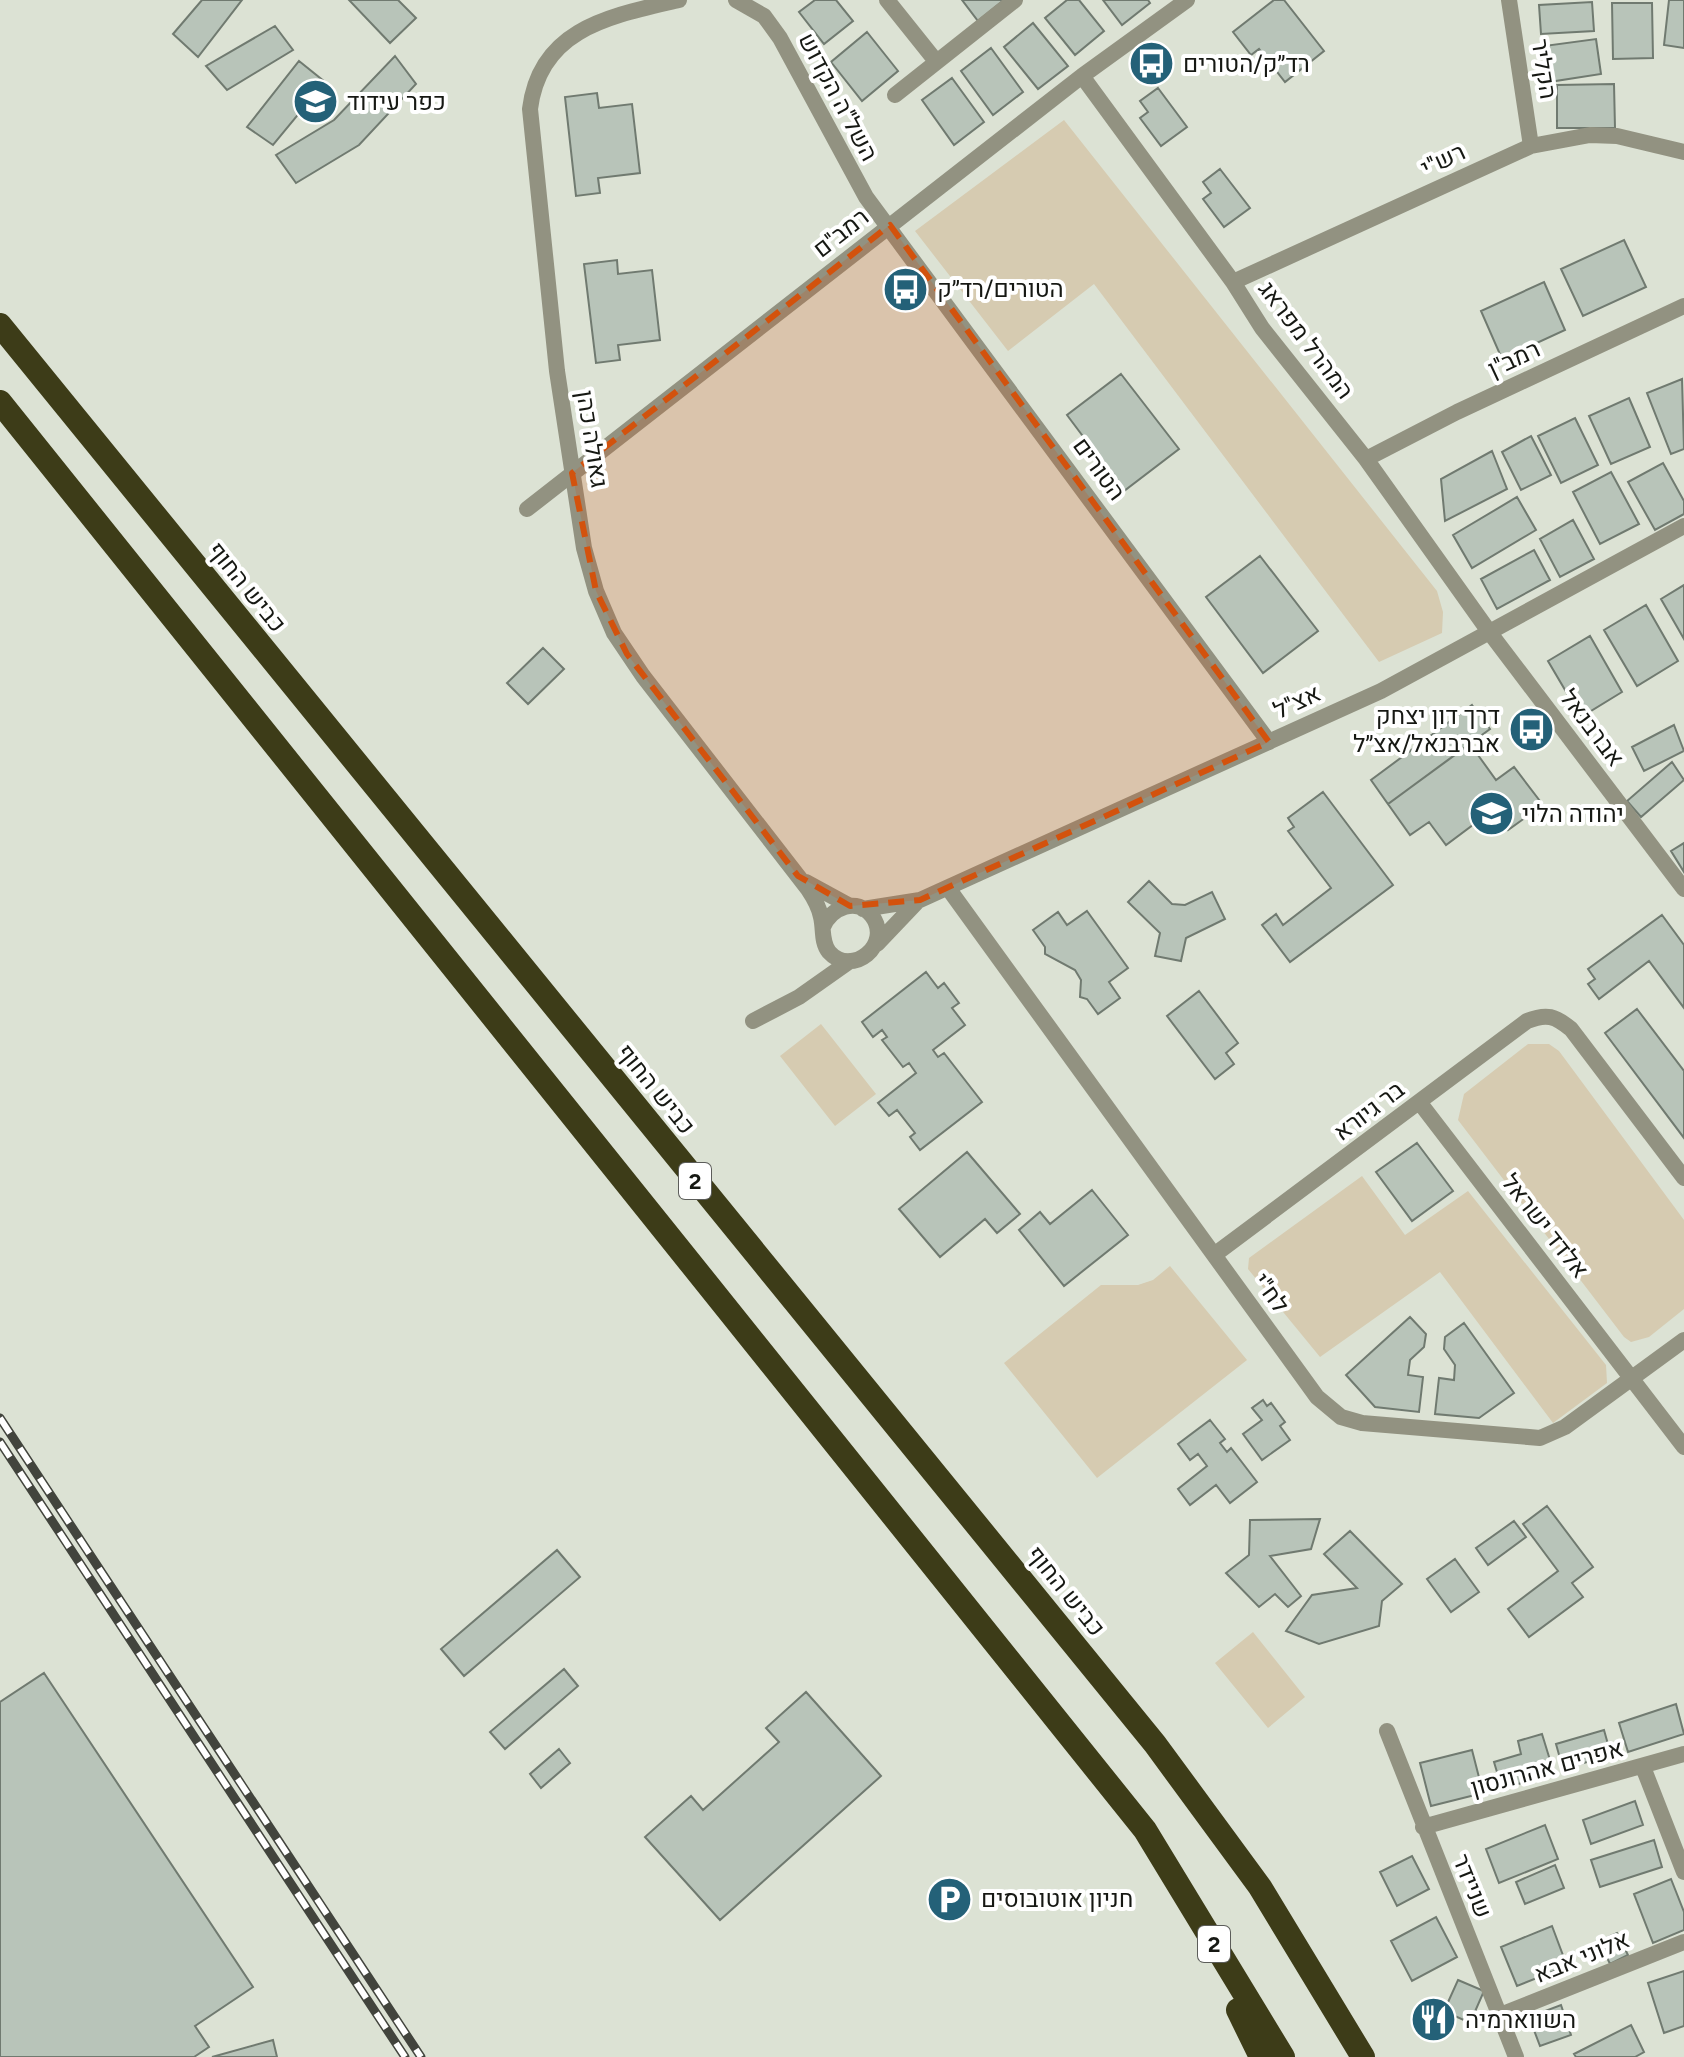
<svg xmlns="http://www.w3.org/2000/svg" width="1684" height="2057" font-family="Figtree,Heebo,sans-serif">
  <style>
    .green { fill: #d6cbb1 }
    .building { fill: #b8c4b9; stroke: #707a70; stroke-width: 2 }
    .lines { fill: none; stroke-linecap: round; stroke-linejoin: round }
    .minor { stroke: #929281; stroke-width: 16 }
    .motorway { stroke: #3d3c18; stroke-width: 24 }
    .rail-casing { stroke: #42443d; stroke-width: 9 }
    .rail { stroke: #fff; stroke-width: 6; stroke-dasharray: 18; stroke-linecap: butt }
    .marked { fill: #d3520d; fill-opacity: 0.2; stroke: #d3520d; stroke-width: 6; stroke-dasharray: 16 10; stroke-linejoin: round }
    .labels { text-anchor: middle; stroke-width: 8; stroke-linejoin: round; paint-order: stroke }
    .shield { fill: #fff; stroke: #5c5d5a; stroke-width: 2 }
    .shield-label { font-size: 22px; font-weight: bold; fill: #161813 }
    .poi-label { font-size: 24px; fill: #161813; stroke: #fff; text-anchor: start }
    .street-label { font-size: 24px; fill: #161813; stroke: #fff }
  </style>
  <rect width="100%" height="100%" fill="#dce2d4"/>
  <path class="green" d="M1064,120l373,471 6,21 -1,21 -63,29 -285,-378 -86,67 -93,-120z
    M821,1024l55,70 -41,32 -55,-70z
    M1528,1044h21l10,7 125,169v89l-35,28 -18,5 -7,-5 -166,-217 6,-26z
    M1362,1176l43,59 63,-44 138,174 1,18 -54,40 -113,-151 -120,85 -72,-88 1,-11z
    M1170,1266l77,94 -150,118 -93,-115 97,-78h37l15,-5z
    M1253,1632l52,65 -37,31 -53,-65z"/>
  <path class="building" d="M202,0h40l-44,57 -25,-23z
    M349,0h49l18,18 -26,25z
    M815,0h21l17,21 -29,23 -25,-32z
    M962,0h42l-26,21z
    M1067,0h12l25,31 -29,24 -30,-37z
    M1103,0h45l2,3 -28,22z
    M1274,0h10l40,51 -39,31 -26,-33 -8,6 -18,-23z
    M1669,0h15v48l-20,-3z
    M1592,2l2,29 -53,3 -2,-29z
    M1612,3h40l1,55 -40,1z
    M1033,23l35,43 -30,23 -34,-42z
    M275,26l18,24 -66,40 -21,-24z
    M867,32l31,39 -36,30 -31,-39z
    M1596,39l5,35 -52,8 -5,-36z
    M991,48l32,44 -30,23 -32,-44z
    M395,56l21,28 -57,61 -63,38 -20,-28 58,-35z
    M299,61l26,21 -52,63 -26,-18z
    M952,78l32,44 -30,23 -32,-45z
    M1614,84l1,44h-58v-43z
    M1158,88l29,39 -26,19 -21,-28 8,-6 -8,-11z
    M597,93l2,15 33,-4 8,69 -42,5 2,15 -24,3 -11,-99z
    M1220,169l30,39 -26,19 -21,-28 8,-6 -8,-11z
    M1624,240l22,47 -63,29 -22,-47z
    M617,260l1,14 34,-4 8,70 -42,5 2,15 -24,3 -12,-99z
    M1544,282l21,48 -63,29 -21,-48z
    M1121,374l58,75 -55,42 -57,-76z
    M1682,379l2,70 -13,5 -24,-61z
    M1629,398l21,49 -39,17 -22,-48z
    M1575,418l23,47 -37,18 -23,-47z
    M1531,436l20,39 -30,15 -19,-38z
    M1492,451l15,38 -62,32 -4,-42z
    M1663,463l21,38v13l-29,16 -27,-48z
    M1611,472l28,52 -39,20 -27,-52z
    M1517,497l19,33 -64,38 -19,-33z
    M1573,520l21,39 -34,18 -20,-38z
    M1534,550l16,30 -53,29 -16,-30z
    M1260,556l58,75 -55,42 -57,-76z
    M1684,585v54l-23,-40z
    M1646,605l32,56 -41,25 -33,-56z
    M1590,636l32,56 -41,25 -33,-56z
    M543,648l21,21 -36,35 -21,-21z
    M1472,705l18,24 -102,75 -17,-24z
    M1674,725l10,26 -40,20 -12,-24z
    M1470,744l26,36 18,-13 29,38 -35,25 -15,-20 -47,35 -17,-23 -19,13 -22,-31z
    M1672,762l12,18 -43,37 -14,-16z
    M1323,792l70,93 -103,77 -28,-37 14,-11 7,11 48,-37 -43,-57 6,-4 -6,-9z
    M1684,843v29l-13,-21z
    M1149,881l23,23 13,1 27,-13 13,27 -39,19 -5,23 -26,-5 5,-23 -32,-31z
    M1087,911l41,57 -19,14 11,16 -22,16 -11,-15 -7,-2 1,-17 -6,-10 -30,-16v-7l-12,-17 25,-18 9,13z
    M1662,915l22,30v63l-35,-47 -50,38 -11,-15 7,-5 -7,-10z
    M926,972l12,16 6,-5 15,20 -7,5 13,17 -32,25 5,7 6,-4 38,49 -62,48 -10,-13 5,-4 -18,-23 -8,6 -11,-13 38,-30 -7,-10 -6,4 -21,-27 5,-3 -5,-7 -9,7 -11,-15z
    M1199,991l39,52 -12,10 8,11 -19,15 -48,-63z
    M1637,1009l47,62v67l-79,-105z
    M1417,1143l36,48 -41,30 -36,-49z
    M967,1152l53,62 -23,19 -12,-14 -45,38 -41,-48z
    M1092,1190l36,45 -64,51 -45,-56 21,-18 10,12z
    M1410,1317l16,17 -2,13 -14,13 -2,15 15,2 -4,35 -44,-5 -29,-32z
    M1464,1323l50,70 -35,25 -44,-4 4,-36 15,2 1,-15 -11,-16 1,-12z
    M1263,1400l4,6 4,-3 14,19 -5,4 10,14 -28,20 -19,-26 19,-14 -10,-12z
    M1210,1420l15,19 -5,4 7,9 4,-4 26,34 -27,21 -14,-18 -26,20 -12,-16 29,-23 -9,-12 -8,6 -12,-16z
    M1547,1506l46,61 -21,16 11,14 -54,40 -21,-28 50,-38 -35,-47z
    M1320,1519l-9,30 -41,7 31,40 -13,11 -13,-13 -16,13 -33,-34 23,-18 1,-35z
    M1514,1521l12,16 -38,28 -12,-17z
    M1350,1531l52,53 -20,17 -3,25 -60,18 -33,-13 26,-36 45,-7 -33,-34z
    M557,1550l23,27 -116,99 -23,-27z
    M1455,1559l24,33 -28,20 -24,-33z
    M564,1669l14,17 -73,63 -15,-17z
    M44,1673l209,314 -58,39 14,21 -15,10h-194v-355z
    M806,1692l75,84 -161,144 -75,-83 46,-41 12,14 76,-68 -13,-14z
    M1676,1704l8,30 -56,18 -9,-29z
    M1604,1730l7,25 -48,14 -7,-25z
    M1542,1734l12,39 -52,16 -8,-27 27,-8 -3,-13z
    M559,1749l11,14 -29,25 -11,-14z
    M1472,1750l11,43 -52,13 -11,-43z
    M1635,1801l8,24 -52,19 -8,-24z
    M1545,1825l13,34 -59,24 -13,-34z
    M1654,1840l8,27 -62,20 -9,-27z
    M1412,1856l17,33 -32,17 -17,-34z
    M1555,1865l9,23 -39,16 -9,-22z
    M1671,1879l13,33v18l-31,13 -19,-49z
    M1436,1917l21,40 -45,24 -21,-40z
    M1552,1926l15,40 -50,20 -16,-39z
    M1617,1933l11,22 -18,9 -11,-23z
    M1684,1971v55l-20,7 -16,-50z
    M1458,1980l26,11 -14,32 -26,-12z
    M1561,2005l10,30 -31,11 -11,-29z
    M1631,2025l13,27 -9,5h-59l-2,-3z
    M273,2040l4,17h-65z"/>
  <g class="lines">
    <path class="minor" d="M679,0c-68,16 -139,28 -149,109l27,262 27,177 12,43 18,42 29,43 165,213c6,9 11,17 13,28 3,12 0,25 8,35 23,26 64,-8 43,-36 -15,-20 -41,-8 -49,11
      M736,0l28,16 16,22 86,159 403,545
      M887,0l48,60
      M1509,0l22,146
      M1082,76l151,206 29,46 104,131 124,174 194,256
      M895,95l120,-95
      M1233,282l298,-136 59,-11 27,1 67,16
      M1366,459l91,-47 227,-106
      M527,509l555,-433 105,-76
      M806,882l44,24
      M948,888l369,509 24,20 21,6 178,15 25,-11 119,-87
      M863,909l57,-9 461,-209 303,-165
      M877,944l39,-41
      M753,1021l46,-24 51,-36
      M1420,1103l264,344
      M1214,1255l313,-234c20,-8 28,-5 44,8l113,149
      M1387,1731l129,326
      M1643,1767l41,105
      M1423,1827l261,-73
      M1498,2016l186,-74"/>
    <path class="motorway" d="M0,325l1155,1419 105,143 103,170
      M0,402l1145,1428 138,227
      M1238,2010l23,47"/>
    <defs>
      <path id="rail" d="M0,1418l421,639
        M0,1442l405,615"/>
    </defs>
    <use href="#rail" class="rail-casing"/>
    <use href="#rail" class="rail"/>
  </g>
  <path class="marked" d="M890,225l379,517 -349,158 -70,6 -52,-30 -171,-222 -31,-63 -24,-118z"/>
  <defs>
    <symbol id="bus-disc" viewBox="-11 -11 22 22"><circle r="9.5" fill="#246178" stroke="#fff"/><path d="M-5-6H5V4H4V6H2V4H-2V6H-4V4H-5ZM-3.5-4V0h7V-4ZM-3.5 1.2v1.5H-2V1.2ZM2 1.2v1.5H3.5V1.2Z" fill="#fff"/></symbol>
    <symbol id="school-disc" viewBox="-11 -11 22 22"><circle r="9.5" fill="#246178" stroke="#fff"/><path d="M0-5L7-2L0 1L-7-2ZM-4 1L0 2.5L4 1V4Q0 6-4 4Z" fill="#fff"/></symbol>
    <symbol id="parking-disc" viewBox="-11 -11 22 22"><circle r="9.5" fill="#246178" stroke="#fff"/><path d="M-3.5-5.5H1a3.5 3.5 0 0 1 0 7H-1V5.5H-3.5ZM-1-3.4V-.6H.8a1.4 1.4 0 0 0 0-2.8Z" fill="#fff"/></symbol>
    <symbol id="restaurant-disc" viewBox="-11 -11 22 22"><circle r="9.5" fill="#246178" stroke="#fff"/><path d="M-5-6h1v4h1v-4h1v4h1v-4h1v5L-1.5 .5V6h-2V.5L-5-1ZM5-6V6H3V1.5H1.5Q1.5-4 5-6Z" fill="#fff"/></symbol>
  </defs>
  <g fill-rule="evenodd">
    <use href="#bus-disc" x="1126" y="38" width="51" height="51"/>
    <use href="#school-disc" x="290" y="76" width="51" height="51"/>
    <use href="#bus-disc" x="880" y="264" width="51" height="51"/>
    <use href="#bus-disc" x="1506" y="704" width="51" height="51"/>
    <use href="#school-disc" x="1466" y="788" width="51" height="51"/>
    <use href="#parking-disc" x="924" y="1874" width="51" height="51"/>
    <use href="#restaurant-disc" x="1408" y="1994" width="51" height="51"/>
  </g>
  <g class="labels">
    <g class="shield">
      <rect x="679" y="1163" width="32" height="36" rx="6"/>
      <rect x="1198" y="1926" width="32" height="36" rx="6"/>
    </g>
    <g class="shield-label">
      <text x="695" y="1189">2</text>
      <text x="1214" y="1952">2</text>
    </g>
    <g class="poi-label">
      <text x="1183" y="72">רד״ק/הטורים</text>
      <text x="347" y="110">כפר עידוד</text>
      <text x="937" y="297">הטורים/רד״ק</text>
      <text x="1500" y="724" text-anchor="end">דרך דון יצחק<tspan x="1500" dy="28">אברבנאל/אצ״ל</tspan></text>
      <text x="1522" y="822">יהודה הלוי</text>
      <text x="981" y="1907">חניון אוטובוסים</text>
      <text x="1465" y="2028">השווארמיה</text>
    </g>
    <g class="street-label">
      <text transform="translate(1544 69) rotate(81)" y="8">הקליר</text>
      <text transform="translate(838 97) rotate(62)" y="8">השל"ה הקדוש</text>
      <text transform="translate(1443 160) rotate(-25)" y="8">רש"י</text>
      <text transform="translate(841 233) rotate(-38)" y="8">רמב"ם</text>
      <text transform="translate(1306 340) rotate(53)" y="8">המהרל מפראג</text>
      <text transform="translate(1514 359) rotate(-25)" y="8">רמב"ן</text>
      <text transform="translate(592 439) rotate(81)" y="8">גאולה כהן</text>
      <text transform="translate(1099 469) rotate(54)" y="8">הטורים</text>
      <text transform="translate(247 587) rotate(51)" y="8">כביש החוף</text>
      <text transform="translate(1297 702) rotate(-25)" y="8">אצ"ל</text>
      <text transform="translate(1592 728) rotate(53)" y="8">אברבנאל</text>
      <text transform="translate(656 1089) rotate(51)" y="8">כביש החוף</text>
      <text transform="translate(1369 1111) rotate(-37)" y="8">בר גיורא</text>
      <text transform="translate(1545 1226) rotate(52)" y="8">אלדד ישראל</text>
      <text transform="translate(1271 1293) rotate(54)" y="8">לח"י</text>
      <text transform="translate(1066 1591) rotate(51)" y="8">כביש החוף</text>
      <text transform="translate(1547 1768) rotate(-15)" y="8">אפרים אהרונסון</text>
      <text transform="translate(1472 1886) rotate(68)" y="8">שניידר</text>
      <text transform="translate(1582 1957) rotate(-22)" y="8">אלוני אבא</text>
    </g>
  </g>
</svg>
